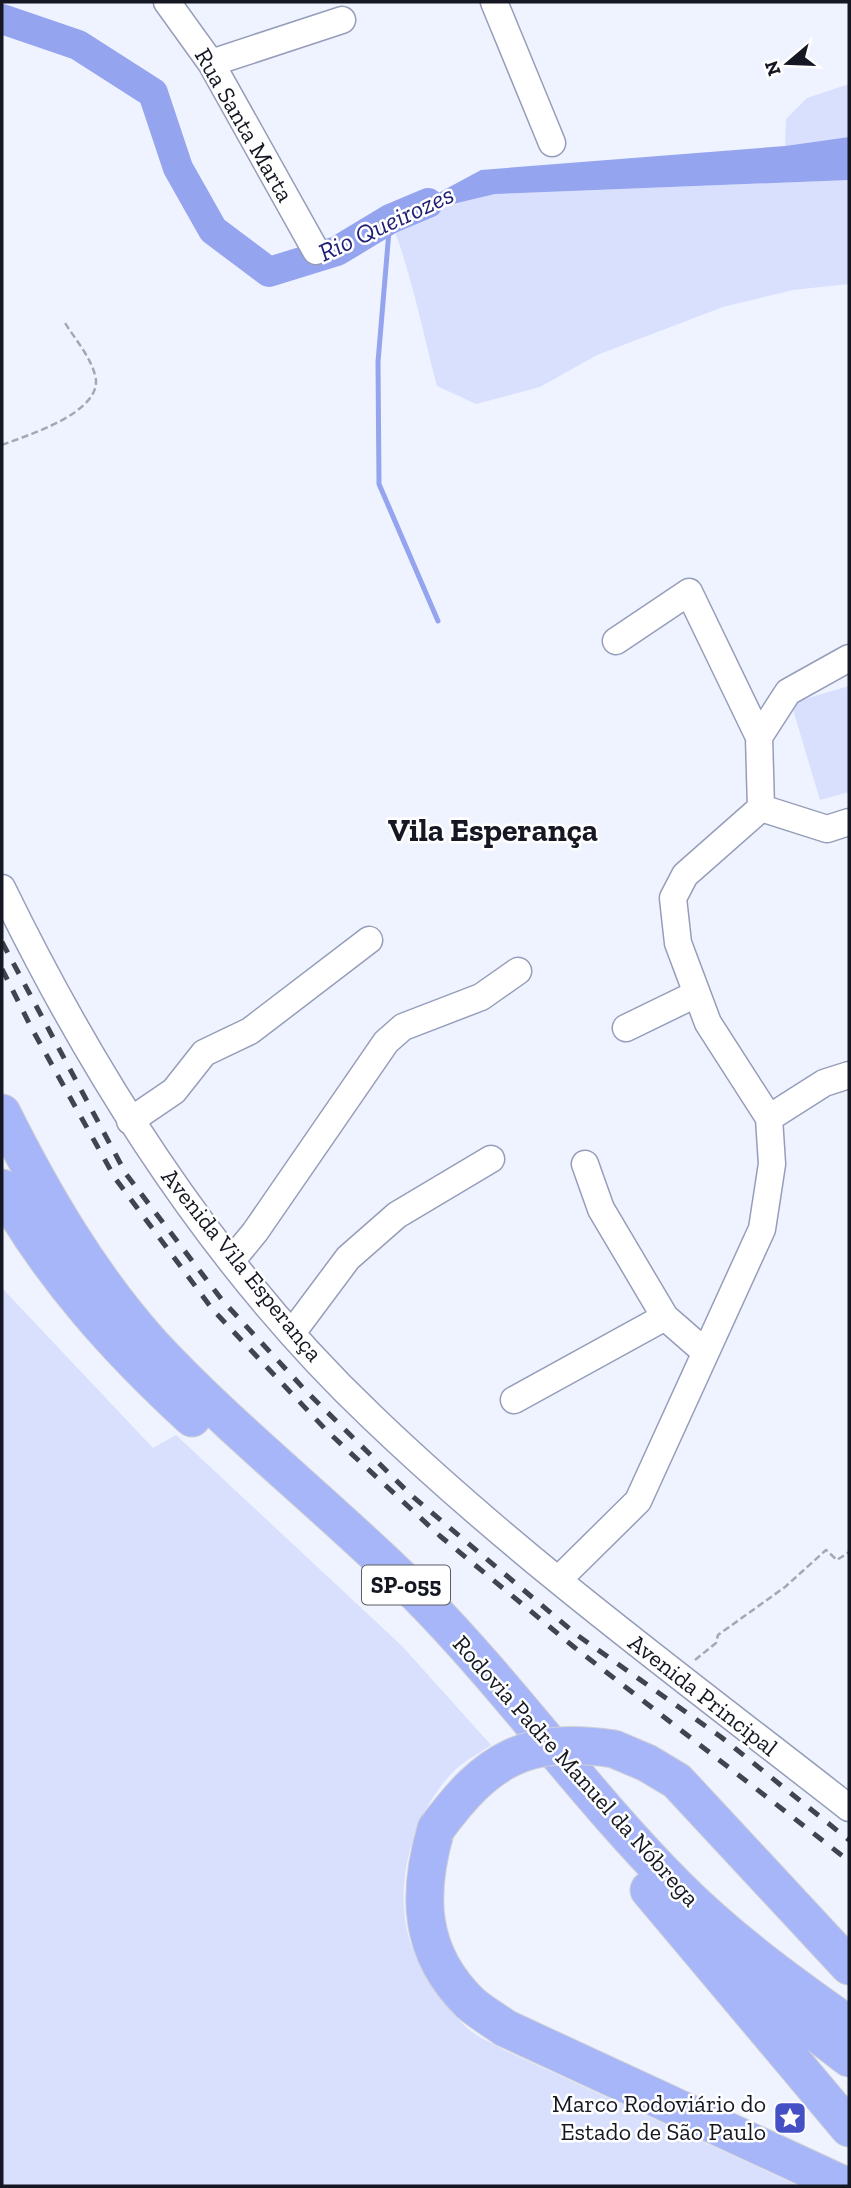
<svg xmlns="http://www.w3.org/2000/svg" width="851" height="2188" font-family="'Zilla Slab',serif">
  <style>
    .green { fill: #d8e0fd }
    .water { fill: #94a4ef }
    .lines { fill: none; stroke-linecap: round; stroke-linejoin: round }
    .stream { stroke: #94a4ef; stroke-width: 5 }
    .river { stroke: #94a4ef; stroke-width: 30 }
    .minor-casing { stroke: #969dba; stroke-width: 29 }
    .highway-casing { stroke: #d0d1d3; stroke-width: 39 }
    .path { stroke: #a5a8b4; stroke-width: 2.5; stroke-dasharray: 7 3.5; stroke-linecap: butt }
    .minor { stroke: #fff; stroke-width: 26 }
    .highway { stroke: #a7b6f9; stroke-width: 37 }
    .rail { stroke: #41444f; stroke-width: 5; stroke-dasharray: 12 12; stroke-linecap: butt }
    .highway-bridge-casing { stroke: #d0d1d3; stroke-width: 39; stroke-linecap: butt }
    .highway-bridge { stroke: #a7b6f9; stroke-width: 37 }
    .labels { text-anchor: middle; stroke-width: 5; stroke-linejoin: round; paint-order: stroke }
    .shield { fill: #fff; stroke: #5b5d64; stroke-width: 2 }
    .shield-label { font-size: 23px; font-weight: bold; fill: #151822 }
    .street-label { font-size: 24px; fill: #151822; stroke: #fff }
    .poi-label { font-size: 24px; fill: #151822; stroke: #fff; text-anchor: end }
    .water-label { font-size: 26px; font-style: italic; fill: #1f1f73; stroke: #fff }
    .district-label { font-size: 32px; font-weight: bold; fill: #151822; stroke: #fff }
  </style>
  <rect width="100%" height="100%" fill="#eff3ff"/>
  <path class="green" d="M849,84v53l-64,9 1,-27 21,-21z
    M849,180v104l-56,6 -70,17 -126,48 -57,32 -64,17 -39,-18c-15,-56 -25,-112 -47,-167l105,-25z
    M849,686v106l-29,8 -29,-97z
    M2,1288l151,160 23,-13 226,211 89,99c-11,8 -25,15 -35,24 -42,41 -63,112 -47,169 9,32 35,67 58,90 10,9 26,15 37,22l295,136h-797z"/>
  <path class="water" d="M849,137v43l-354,14 -105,25 91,-49 304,-24z"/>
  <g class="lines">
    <path class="stream" d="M390,219l-12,143 1,122 59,137"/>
    <path class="river" d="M2,19l76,26 75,48 25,75 35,62 56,42 68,-21 53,-32 38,-16"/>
    <defs>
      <path id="minor" d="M167,2l44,61 105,188
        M494,2l58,141
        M211,63l131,-43
        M616,641l73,-49 70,145 2,71 66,21 22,-7
        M759,737l29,-45 61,-34
        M2,888c94,193 213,380 370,529 149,143 315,264 477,391
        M626,1028l70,-34
        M769,1118l55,-35 25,-8
        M130,1121l44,-30 30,-38 46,-22 119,-91
        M585,1164l16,45 64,108
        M232,1260l23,-28 131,-190 17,-15 78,-30 37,-26
        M292,1333l56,-75 49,-43 94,-56
        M514,1400l151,-83 39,34
        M558,1580l80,-79 124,-272 10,-65 -3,-46 -61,-95 -30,-80 -5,-45 12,-23 76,-67"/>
      <path id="highway" d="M2,1113c41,82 88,163 150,232 83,89 180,164 266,250 92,93 167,200 259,292 53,53 111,95 172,138
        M2,1188c49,88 116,162 190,230
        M614,1749l33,14 30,18 172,185
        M436,1829c-19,65 -18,123 34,174 10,9 24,17 35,25l341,158
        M649,1890l200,238
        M746,1979l103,79"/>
    </defs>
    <use href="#minor" class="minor-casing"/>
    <use href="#highway" class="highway-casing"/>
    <path class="path" d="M2,445c23,-9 104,-33 93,-70 -5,-19 -20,-36 -30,-52
      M695,1660l21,-17 2,-8 67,-48 41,-37 11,10 12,-8"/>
    <use href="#minor" class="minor"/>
    <use href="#highway" class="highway"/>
    <path class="rail" d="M2,942l124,232 96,126 84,91 106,105 165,139 144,102 128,103
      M2,969l30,60 83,149 98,132 115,122 112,104 134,111 275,214"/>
    <defs>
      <path id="highway-bridge" d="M436,1829c51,-70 90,-93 178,-80"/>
    </defs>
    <use href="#highway-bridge" class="highway-bridge-casing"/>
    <use href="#highway-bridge" class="highway-bridge"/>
  </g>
  <defs>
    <symbol id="sight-square" viewBox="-11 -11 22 22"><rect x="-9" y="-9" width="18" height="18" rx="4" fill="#4650c5" stroke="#fff"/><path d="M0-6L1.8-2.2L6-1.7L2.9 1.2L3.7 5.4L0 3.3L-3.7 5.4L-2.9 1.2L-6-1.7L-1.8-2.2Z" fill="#fff"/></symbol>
  </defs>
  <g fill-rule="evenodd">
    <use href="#sight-square" x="771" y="2099" width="38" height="38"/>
  </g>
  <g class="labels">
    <rect class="shield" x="362" y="1565.5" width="88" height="39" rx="5"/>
    <g class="shield-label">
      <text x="406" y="1593">SP-055</text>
    </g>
    <g class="street-label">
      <text transform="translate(244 125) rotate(60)" y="8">Rua Santa Marta</text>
      <text transform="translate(242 1265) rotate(51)" y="8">Avenida Vila Esperança</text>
      <text transform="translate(703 1695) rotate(38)" y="8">Avenida Principal</text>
      <text transform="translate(576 1771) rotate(48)" y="8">Rodovia Padre Manuel da Nóbrega</text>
    </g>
    <g class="poi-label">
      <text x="766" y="2112">Marco Rodoviário do<tspan x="766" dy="28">Estado de São Paulo</tspan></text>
    </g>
    <g class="water-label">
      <text transform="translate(386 223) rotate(-25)" y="9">Rio Queirozes</text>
    </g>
    <g class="district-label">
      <text x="493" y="841">Vila Esperança</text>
    </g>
  </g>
  <rect width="851" height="2188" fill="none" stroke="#151822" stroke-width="7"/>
  <g transform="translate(788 63) rotate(251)" stroke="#ffffff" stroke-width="5" paint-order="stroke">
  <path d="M0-5L12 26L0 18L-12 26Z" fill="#151822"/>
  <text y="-10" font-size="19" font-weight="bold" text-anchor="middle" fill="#151822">N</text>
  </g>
</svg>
